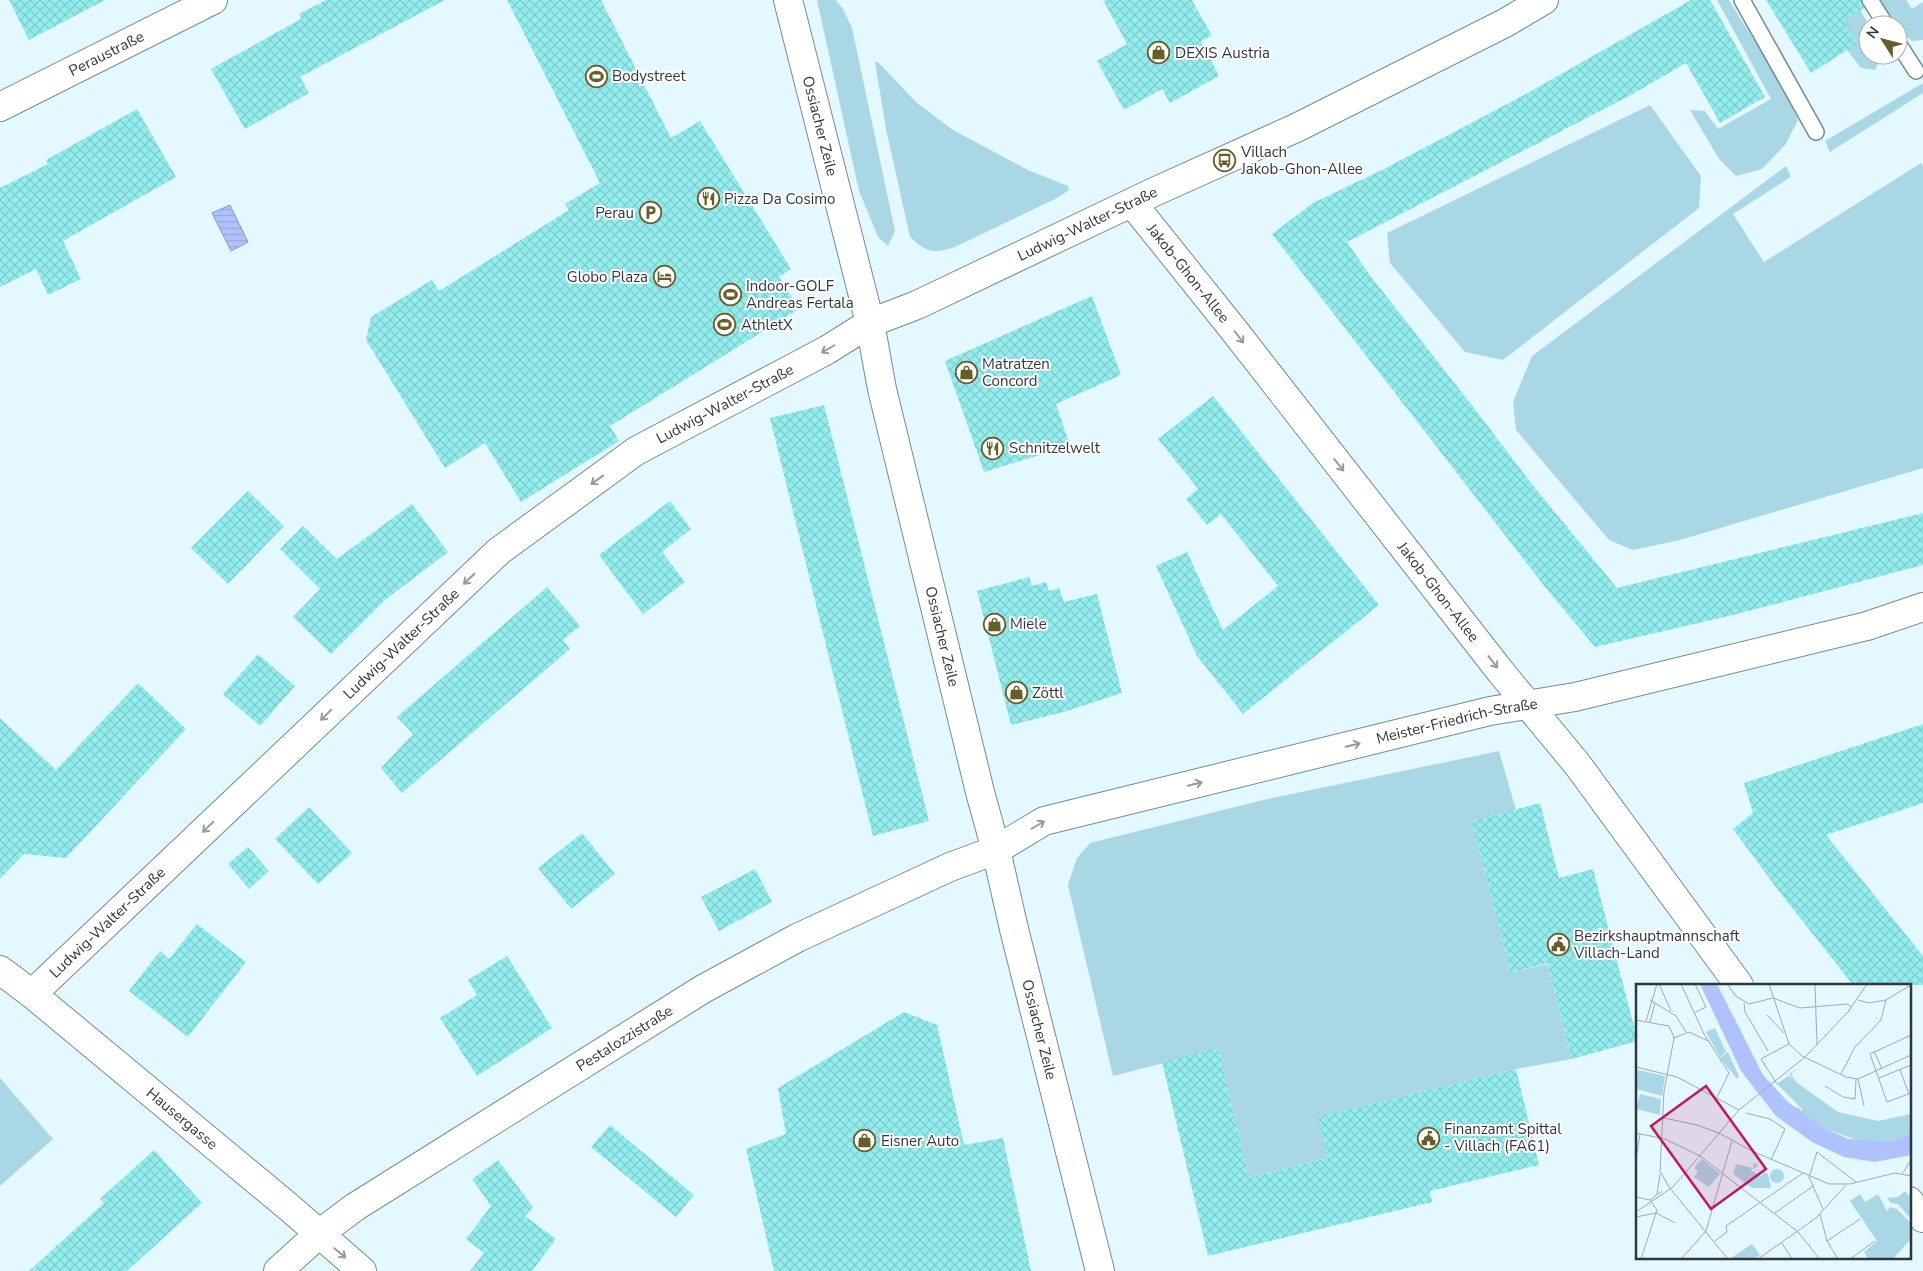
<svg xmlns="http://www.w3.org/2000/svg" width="1923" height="1271" font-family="'Nunito Sans',sans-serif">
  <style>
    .green { fill: #a9d7e6 }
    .water { fill: url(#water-rules); stroke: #8898c3 }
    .building { fill: url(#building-cross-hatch) }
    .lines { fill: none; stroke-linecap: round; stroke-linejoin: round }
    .lane-casing { stroke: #778a90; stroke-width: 18 }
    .street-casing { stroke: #778a90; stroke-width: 30 }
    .secondary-casing { stroke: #778a90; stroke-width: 30 }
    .primary-casing { stroke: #778a90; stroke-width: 30 }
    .lane { stroke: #fff; stroke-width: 15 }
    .street { stroke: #fff; stroke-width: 28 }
    .secondary { stroke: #fff; stroke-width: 28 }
    .primary { stroke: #fff; stroke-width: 28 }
    .oneway { stroke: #979b9c }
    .labels { text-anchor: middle; stroke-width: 4; stroke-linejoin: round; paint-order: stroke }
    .poi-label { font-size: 15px; fill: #2f373a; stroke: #fff; text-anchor: start }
    .street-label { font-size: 15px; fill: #2f373a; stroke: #fff }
    .inset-river { fill: none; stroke: #aec2fe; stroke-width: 2.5 }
    .inset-road { fill: none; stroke: #9cabb0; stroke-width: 1 }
    .view { fill: #c2185b; fill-opacity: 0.15; stroke: #c2185b; stroke-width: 2.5 }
    .inset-edge { fill: none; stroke: #2f373a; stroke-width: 2.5 }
  </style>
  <defs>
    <pattern id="water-rules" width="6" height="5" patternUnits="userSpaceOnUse" patternTransform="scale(1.25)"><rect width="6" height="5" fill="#aec2fe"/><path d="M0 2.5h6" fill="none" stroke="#96a7da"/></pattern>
    <pattern id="building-cross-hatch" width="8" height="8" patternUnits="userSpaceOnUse" patternTransform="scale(1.25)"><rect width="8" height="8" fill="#93edee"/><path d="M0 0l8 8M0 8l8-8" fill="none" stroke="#7fcccd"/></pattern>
  </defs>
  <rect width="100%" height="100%" fill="#e4f8ff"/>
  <path class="green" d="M817,0h19l7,9 9,19 43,203 -7,15 -10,-9 -19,-46z
    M1717,0h12l56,90 13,30 -13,25 -23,24 -26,7 -17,-17 -29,-49 15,1 13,18 53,-30z
    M1877,0h29l6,9 11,-7v38l-11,1 -14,-12v-4h-5z
    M1860,10l9,15 -1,30h14l-7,15 -14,-2 -14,-18 -4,-29z
    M875,62h3l39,41 36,27 75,40 40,16 1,4 -10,7 -104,50c-22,7 -28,6 -45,-10l-24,-108z
    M1923,83v10l-93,59 -5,-11z
    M1650,105l51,71 -2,32 -196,152 -38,-8 -75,-89 -3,-30z
    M1921,163l2,3v302l-243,72 -47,10 -24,-10 -93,-110 -3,-28 19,-46 254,-190 5,11 -58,37 31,48z
    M1499,751l17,59 -44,11 39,152 36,-9 25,95 -56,10 -197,48 9,41 -79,20 -31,-129 -105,27 -45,-191 9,-27 13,-15 173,-43z
    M0,1078l53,61 -53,47z"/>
  <path class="water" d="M230,205l18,37 -17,9 -19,-38z"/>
  <path class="building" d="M9,0h96l-76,40z
    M326,0h119l-145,77 9,16 -64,36 -34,-60 90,-50 -2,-5z
    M507,0h94l70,138 29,-17 91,148 -12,8 20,32 -189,117 9,15 -98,61 -36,-59 -40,25 -79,-128 5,-23 61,-37 7,11 130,-81 -4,-6 35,-21z
    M1103,0h89l20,36 -11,5 18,35 -49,27 -8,-14 -38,21 -27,-49 30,-17z
    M1691,0h19l55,97 -45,26 -34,-60 -55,32 -284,147 22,32 105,134 57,75 86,105 306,-75v52l-190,50 -138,32 -50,-60 -273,-353 41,-31 71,-34 142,-75z
    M1766,0h95l3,8 -21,13 14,23 -46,29z
    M137,109l39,68 -113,64 18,38 -33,16 -12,-26 -36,18v-99l48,-24 -2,-4z
    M1092,296l29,79 -65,29 14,42 -86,26 -39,-111z
    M1213,396l166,209 -136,109 -46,-58 -41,-90 31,-14 36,78 55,-44 -57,-72 -14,11 -21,-26 12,-10 -40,-50z
    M824,405l105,416 -56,15 -103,-418z
    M248,491l36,35 -56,58 -37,-36z
    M670,501l21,28 -29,23 23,30 -42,32 -44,-59z
    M412,504l36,48 -63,48 -54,54 -38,-37 27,-28 -40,-40 23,-23 34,33z
    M1029,577l3,9 14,-4 3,9 10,-3 5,14 33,-8 25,99 -58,19 -53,13 -34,-134z
    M547,587l33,39 -17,14 7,9 -168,144 -21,-25 32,-34 -16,-17z
    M258,654l37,32 -35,40 -37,-32z
    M138,683l48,46 -120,129 -42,-4 -24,25v-161l56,52z
    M1923,724v79l-97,32 97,121v29h-70l-75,-95 -45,-61 20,-16 -9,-30z
    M1540,803l19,75 34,-9 44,169v3l-65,18 -25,-96 -36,10 -39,-152z
    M309,807l43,46 -34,31 -43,-45z
    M582,833l33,41 -44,35 -33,-41z
    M248,847l21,24 -20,18 -21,-25z
    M755,869l17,33 -53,29 -18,-34z
    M197,924l49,38 -58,75 -59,-46 31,-40 9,8z
    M507,956l45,72 -75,48 -37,-58 37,-23 -9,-15z
    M904,1012l33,13 27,120 39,-7 28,133h-257l-28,-122 40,-15 -8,-46z
    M1218,1048l31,130 79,-20 -10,-41 198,-48 23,96 -109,26 2,11 -224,54 -46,-194z
    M610,1125l84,70 -18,22 -85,-70z
    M154,1150l48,53 -75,68h-98l75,-68 -4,-4z
    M498,1160l35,47 -8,9 31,23 -24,32h-62l14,-18 -18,-14 25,-33 -19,-27z"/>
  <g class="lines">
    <defs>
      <path id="lane" d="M1742,0l74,132
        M1870,0l16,25
        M1898,43l18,28"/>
      <g id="street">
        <path id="s1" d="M0,107l213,-107"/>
        <path id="s2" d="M1132,203l101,126 267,342 77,93 162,221"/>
        <path id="s3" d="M996,850l48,-29 446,-110 85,-14 292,-71 56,-19"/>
        <path id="s4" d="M0,970l32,24 259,215 71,62"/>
        <path id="s5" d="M32,994l467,-443 137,-100 191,-101 43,-27"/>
        <path d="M1909,1201l14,17"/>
      </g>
      <g id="secondary">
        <path id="s6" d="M278,1271l41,-37 36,-27 348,-218 94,-51 153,-71 46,-17"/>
      </g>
      <g id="primary">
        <path id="s7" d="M788,0l82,323 12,66 98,403 16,58 18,79 86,342"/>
        <path id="s8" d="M870,323l47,-18 237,-113 142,-64 209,-105 39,-23"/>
      </g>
    </defs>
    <use href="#lane" class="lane-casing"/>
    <use href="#street" class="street-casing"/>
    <use href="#secondary" class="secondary-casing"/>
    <use href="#primary" class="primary-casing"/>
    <use href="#lane" class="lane"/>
    <use href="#street" class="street"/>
    <use href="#secondary" class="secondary"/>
    <use href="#primary" class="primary"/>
  </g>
  <defs><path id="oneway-shaft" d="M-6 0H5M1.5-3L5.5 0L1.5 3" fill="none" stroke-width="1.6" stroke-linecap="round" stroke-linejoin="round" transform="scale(1.25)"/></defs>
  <g class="oneway">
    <use href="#oneway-shaft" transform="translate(1239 337) rotate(53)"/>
    <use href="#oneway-shaft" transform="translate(828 349) rotate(150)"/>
    <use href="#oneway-shaft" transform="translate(1339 465) rotate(52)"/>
    <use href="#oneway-shaft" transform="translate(597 480) rotate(144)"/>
    <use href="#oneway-shaft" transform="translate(469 579) rotate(136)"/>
    <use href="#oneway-shaft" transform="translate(1493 662) rotate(52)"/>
    <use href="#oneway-shaft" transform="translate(326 715) rotate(136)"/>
    <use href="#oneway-shaft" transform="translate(1353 745) rotate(-14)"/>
    <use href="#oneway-shaft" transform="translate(1195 784) rotate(-14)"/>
    <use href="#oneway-shaft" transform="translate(1038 825) rotate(-30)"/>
    <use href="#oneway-shaft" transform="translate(208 827) rotate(136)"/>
    <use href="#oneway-shaft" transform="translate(340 1253) rotate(40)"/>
  </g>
  <defs>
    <symbol id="shop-ring" viewBox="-11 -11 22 22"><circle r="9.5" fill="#fff" stroke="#675d29" stroke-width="1.5"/><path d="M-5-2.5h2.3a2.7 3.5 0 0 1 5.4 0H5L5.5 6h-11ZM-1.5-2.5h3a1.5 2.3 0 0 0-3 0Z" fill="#675d29"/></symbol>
    <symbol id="stadium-ring" viewBox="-11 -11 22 22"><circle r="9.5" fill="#fff" stroke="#675d29" stroke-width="1.5"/><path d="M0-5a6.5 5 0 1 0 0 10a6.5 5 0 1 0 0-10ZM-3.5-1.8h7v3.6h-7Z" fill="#675d29"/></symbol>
    <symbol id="bus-ring" viewBox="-11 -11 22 22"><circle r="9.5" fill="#fff" stroke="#675d29" stroke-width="1.5"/><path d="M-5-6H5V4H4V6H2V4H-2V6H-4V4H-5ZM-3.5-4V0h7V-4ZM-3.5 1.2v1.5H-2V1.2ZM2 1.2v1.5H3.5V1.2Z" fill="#675d29"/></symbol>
    <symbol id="restaurant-ring" viewBox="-11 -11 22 22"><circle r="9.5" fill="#fff" stroke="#675d29" stroke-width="1.5"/><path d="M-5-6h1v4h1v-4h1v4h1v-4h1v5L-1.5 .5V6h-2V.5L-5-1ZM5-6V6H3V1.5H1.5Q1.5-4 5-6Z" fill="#675d29"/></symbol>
    <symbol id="parking-ring" viewBox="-11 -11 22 22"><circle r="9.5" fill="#fff" stroke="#675d29" stroke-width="1.5"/><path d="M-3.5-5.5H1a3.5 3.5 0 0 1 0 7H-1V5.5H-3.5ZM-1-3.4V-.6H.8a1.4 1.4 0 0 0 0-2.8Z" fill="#675d29"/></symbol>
    <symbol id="hotel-ring" viewBox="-11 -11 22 22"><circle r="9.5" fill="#fff" stroke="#675d29" stroke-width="1.5"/><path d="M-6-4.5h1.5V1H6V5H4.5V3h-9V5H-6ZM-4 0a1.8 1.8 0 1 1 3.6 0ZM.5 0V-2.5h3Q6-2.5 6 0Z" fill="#675d29"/></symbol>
    <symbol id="civic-ring" viewBox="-11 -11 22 22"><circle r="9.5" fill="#fff" stroke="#675d29" stroke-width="1.5"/><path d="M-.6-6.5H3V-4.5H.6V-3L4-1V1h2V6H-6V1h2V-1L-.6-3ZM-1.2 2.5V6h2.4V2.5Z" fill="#675d29"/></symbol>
  </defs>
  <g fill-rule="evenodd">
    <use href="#shop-ring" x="1146" y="40" width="25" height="25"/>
    <use href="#stadium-ring" x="584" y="64" width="25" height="25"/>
    <use href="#bus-ring" x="1212" y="148" width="25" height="25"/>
    <use href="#restaurant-ring" x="696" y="186" width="25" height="25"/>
    <use href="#parking-ring" x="638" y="200" width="25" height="25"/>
    <use href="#hotel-ring" x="652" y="264" width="25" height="25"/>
    <use href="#stadium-ring" x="718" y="282" width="25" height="25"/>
    <use href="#stadium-ring" x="712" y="312" width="25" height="25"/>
    <use href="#shop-ring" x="954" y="360" width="25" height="25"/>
    <use href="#restaurant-ring" x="980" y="436" width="25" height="25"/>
    <use href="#shop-ring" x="982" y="612" width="25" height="25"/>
    <use href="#shop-ring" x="1004" y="680" width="25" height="25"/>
    <use href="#civic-ring" x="1546" y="932" width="25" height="25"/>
    <use href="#civic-ring" x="1416" y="1126" width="25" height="25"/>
    <use href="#shop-ring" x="852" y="1128" width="25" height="25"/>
  </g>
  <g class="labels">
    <g class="poi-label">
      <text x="1175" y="58">DEXIS Austria</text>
      <text x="612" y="81">Bodystreet</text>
      <text x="1241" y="157">Villach<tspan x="1241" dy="17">Jakob-Ghon-Allee</tspan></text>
      <text x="724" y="204">Pizza Da Cosimo</text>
      <text x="634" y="218" text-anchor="end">Perau</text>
      <text x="648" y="282" text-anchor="end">Globo Plaza</text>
      <text x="746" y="291">Indoor-GOLF<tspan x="746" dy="17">Andreas Fertala</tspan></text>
      <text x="741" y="330">AthletX</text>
      <text x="982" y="369">Matratzen<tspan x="982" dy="17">Concord</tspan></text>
      <text x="1009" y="453">Schnitzelwelt</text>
      <text x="1010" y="629">Miele</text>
      <text x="1032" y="698">Zöttl</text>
      <text x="1574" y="941">Bezirkshauptmannschaft<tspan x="1574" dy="17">Villach-Land</tspan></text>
      <text x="1444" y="1134">Finanzamt Spittal<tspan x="1444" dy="17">- Villach (FA61)</tspan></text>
      <text x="881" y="1146">Eisner Auto</text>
    </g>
    <g class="street-label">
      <text dy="5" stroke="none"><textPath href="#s1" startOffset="119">Peraustraße</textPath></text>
      <text dy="5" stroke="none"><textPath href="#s7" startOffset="130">Ossiacher Zeile</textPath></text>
      <text dy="5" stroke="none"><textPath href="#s8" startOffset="239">Ludwig-Walter-Straße</textPath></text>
      <text dy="5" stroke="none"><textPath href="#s2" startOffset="90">Jakob-Ghon-Allee</textPath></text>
      <text dy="5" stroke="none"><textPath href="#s5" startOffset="914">Ludwig-Walter-Straße</textPath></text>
      <text dy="5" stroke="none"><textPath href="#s2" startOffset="495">Jakob-Ghon-Allee</textPath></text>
      <text dy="5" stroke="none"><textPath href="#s7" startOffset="655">Ossiacher Zeile</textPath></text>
      <text dy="5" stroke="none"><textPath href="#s5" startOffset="509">Ludwig-Walter-Straße</textPath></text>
      <text dy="5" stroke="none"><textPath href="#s3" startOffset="481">Meister-Friedrich-Straße</textPath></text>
      <text dy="5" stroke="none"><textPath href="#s5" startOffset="104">Ludwig-Walter-Straße</textPath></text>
      <text dy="5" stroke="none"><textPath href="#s7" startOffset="1060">Ossiacher Zeile</textPath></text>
      <text dy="5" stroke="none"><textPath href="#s6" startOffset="418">Pestalozzistraße</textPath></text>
      <text dy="5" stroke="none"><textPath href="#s4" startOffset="235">Hausergasse</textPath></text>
    </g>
  </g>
  <g transform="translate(1636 984)">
    <rect width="275" height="275" fill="#e4f8ff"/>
    <path d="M79,44l11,24 -6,5 -14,-25zM92,68l11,24 -2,3 -17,-21zM162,84l-7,6 5,8 42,30 40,9 33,-7v20l-22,8h-27l-36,-13 -26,-18 2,-2 -25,-25 11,-8 5,2 -4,-4zM2,86l27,6 -3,20 -26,-7zM4,110l21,5 -1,16 -24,-6zM124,174l-3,9 -7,3 11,6 3,-3 -7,-4 11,5 3,14h-19l-19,-14 3,-10 17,4 1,-6 3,3zM66,175l18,15 -11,13 -15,-10 4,-6 -4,-3zM134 192a7 7 0 1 1 14 0a7 7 0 1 1-14 0ZM269,207l6,7v21l-13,-15 -7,-1 -4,-5 11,-1zM224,210l5,8 13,-8 9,17 3,-4 7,2 14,14v16l-18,20h-25l-4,-7 13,-11 -27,-40zM116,260l8,11 -6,4 -23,-1z" fill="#a9d7e6"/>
    <path d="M64,0h17l46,91 26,28 37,26 22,10 41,3 22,-8v21l-36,7 -31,-5 -32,-15 -36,-26 -35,-45z" fill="#aec2fe"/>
    <path class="inset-river" d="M77,0l51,99 23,24 11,2 5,11 52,32 33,1 23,-11"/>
    <path class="inset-road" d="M23,0l12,27M45,0l23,50 25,39 -12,24M91,0l9,12 13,8 24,-6 27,10 47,-4 5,3M133,0l20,60 13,12 44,21 12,2 53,-24M179,0l2,61M14,16l26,16 10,16M222,16l11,3 17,-3 25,-15M108,19l1,9 23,39M58,29l12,-6 -11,-23M131,31l17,18M0,36l33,6 5,12M10,37l11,-37M14,38l5,-19M275,51l-41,19 17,48 24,-9M72,57l-19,-9 -15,6 -10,53 -4,80 9,16 59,72M238,67l8,18M0,83l41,10 62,33M264,86l9,24M205,90l14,-27 26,-27 5,-20M243,94l32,-13M222,95l6,27M141,100l-16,-25 28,-15M189,102l18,11 12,2 1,-20M110,129l24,6 15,10 -14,31M28,134l33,7 22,8M0,149l29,6 35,17M83,149l33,18 77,33h21l45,-11 16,3M64,172l98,76 20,25 -2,2M0,175l4,-25M267,189l8,-13M21,210l3,-20M0,213l14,3 7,10 -16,49M14,216l12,-9M187,225l-14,-32 8,-25 39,30M0,228l37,-25 66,-77 66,-53 43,-45 19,-28M139,229l38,-27M184,230l7,27 11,18M0,233l20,-4 19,10M79,257l12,-9 -1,-6 77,-53M191,257l33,-22M146,259l10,16M45,275l25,-28 26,-90M122,275l58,-41 30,-33M214,275l25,-18"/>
    <path class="view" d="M70,102l60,83 -55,40 -60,-83z"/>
    <rect width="275" height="275" class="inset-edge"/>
  </g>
  <g transform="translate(1883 40) rotate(306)"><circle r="24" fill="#ffffff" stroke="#acafb0"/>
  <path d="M0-4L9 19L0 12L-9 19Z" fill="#675d29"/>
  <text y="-8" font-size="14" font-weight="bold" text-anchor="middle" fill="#2f373a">N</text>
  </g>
</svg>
